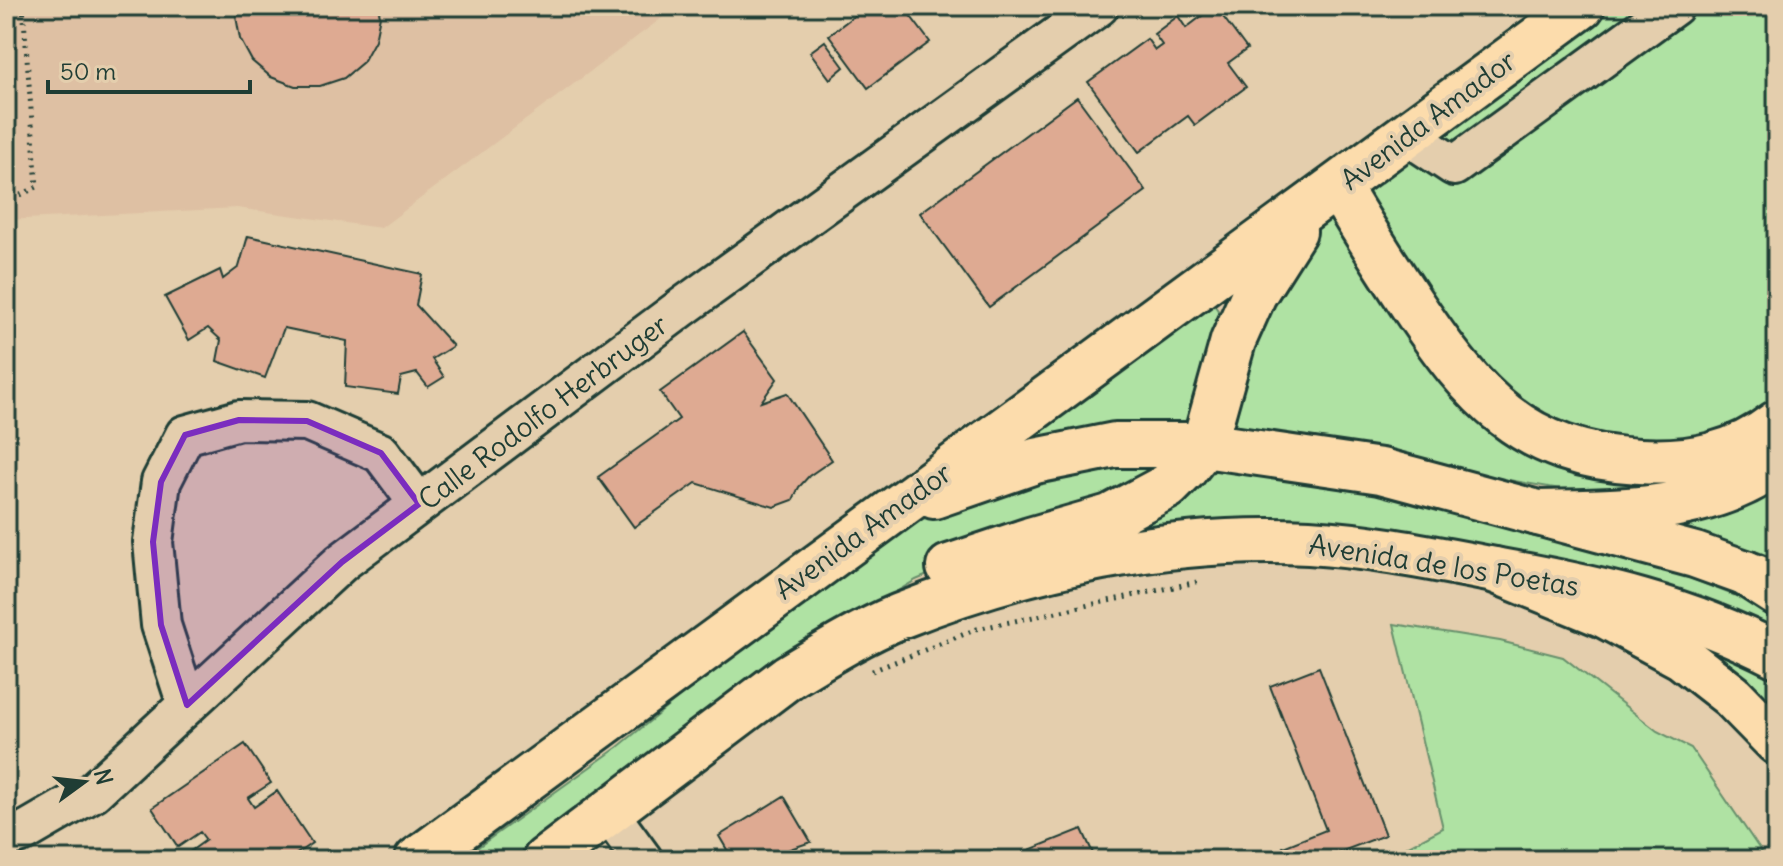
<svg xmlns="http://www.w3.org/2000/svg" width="1783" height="866" font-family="Delius,sans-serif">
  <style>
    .built { fill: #dec0a3 }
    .green { fill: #afe2a3; stroke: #67906c; stroke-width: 2 }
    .building { fill: #deaa92; stroke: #1f3d34; stroke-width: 2 }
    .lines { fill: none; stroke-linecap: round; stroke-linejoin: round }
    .minor-casing { stroke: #1f3d34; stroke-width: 44 }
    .major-casing { stroke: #1f3d34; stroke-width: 50 }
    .highway-casing { stroke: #1f3d34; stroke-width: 50 }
    .path { stroke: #1f3d34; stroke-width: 5; stroke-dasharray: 2 6; stroke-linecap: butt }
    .minor { stroke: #e4cead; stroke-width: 38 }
    .major { stroke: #fcdcac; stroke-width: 44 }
    .highway { stroke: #fcdcac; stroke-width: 44 }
    .marked { fill: #7b2cbf; fill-opacity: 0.2; stroke: #7b2cbf; stroke-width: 6; stroke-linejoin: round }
    .labels { text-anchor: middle; stroke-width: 8; stroke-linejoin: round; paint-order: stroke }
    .street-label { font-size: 28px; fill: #1f3d34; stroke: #e4cead }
  </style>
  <rect width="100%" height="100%" fill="#e4cead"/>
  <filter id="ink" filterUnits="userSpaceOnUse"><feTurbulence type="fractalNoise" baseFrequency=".0125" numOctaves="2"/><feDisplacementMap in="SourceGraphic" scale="16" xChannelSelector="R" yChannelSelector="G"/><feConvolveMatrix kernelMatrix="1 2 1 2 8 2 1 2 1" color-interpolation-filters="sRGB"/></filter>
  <g filter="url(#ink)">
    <path class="built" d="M6,6h672l-297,222 -144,-20 -231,12z"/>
    <path class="green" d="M1613,6h164v389l-31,28 -39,16 -57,6 -56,-6 -62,-23 -62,-51 -112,-168z
      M1335,207l172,235 218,29 -100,29 -391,-67 13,-85 62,-123z
      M1213,303l16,24 -36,106 -206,28z
      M1169,457l-7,19 -246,104 -90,54 -301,226h-65l158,-113 203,-165 93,-61 80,-31z
      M1211,464l169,26 207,48 190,74v34l-130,-53 -540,-50z
      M1777,482v90l-135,-49z
      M1394,624l106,17 63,16 94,74 34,17 76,112h-385l61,-32z
      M1667,633l99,33 11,7v54z"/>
    <path class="building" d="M237,6h141l2,10 -5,24 -12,22 -19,16 -24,8h-25l-24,-9 -19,-16 -12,-22 -4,-23z
      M867,6h36l27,36 -62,46 -39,-53z
      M1215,6l32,43 -19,14 18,24 -51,38 -7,-9 -49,36 -51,-70 59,-43 8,11 7,-5 -8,-11 24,-18 8,12z
      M825,41l19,26 -14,12 -20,-27z
      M1077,97l69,94 -157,116 -69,-94z
      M248,236l174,38 -6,31 37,41 -21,13 12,18 -16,10 -11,-14 -16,4 -3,17 -53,-7 2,-46 -63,-13 -19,50 -48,-17 4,-21 -13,-12 -19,12 -24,-43 55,-27 3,9 16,-12z
      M743,332l34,47 -16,23 26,-9 45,67 -23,16 -10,11 -6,13 -19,7 -78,-24 -62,44 -36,-50 81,-58 -19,-27z
      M1319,667l66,168 -66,25h-31l-5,-13 43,-17 -56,-144z
      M245,744l26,39 -23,15 6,9 23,-16 35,52 -24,17h-101l-3,-4 22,-16 -6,-8 -22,15 -26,-39z
      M784,796l27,46 -21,7 11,11h-68l-14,-24z
      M1082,829l14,31h-92z"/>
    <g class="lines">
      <defs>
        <path id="minor" d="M1407,135l47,31 220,-160
          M187,705l-26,-80 -8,-83 8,-60 24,-47 54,-15 68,1 74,32 38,51
          M608,812l35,48
          M6,838l18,-6 69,-40 249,-230 342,-256 415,-300"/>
        <path id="major" d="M934,496l101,-35 80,-16h89l177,26 314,84 50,18 31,20
          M949,567l81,-27 80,-23 58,-31 17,-17 19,-24 29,-104 21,-47 40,-63
          M417,860c387,-286 778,-568 1165,-854
          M545,860l243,-183c36,-22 73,-45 112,-61 128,-51 271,-81 409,-74 65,4 127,17 191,29 100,18 186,37 277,84"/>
        <path id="highway" d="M1338,187c24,40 49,80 75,119 61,91 110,149 226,155 52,3 97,-6 138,-38
          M1538,513c82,-2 170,1 239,-50
          M1494,570l110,45 78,42 50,39 45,46
          M1745,573l32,12"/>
      </defs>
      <use href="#minor" class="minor-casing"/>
      <use href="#major" class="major-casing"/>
      <use href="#highway" class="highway-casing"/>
      <path class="path" d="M6,202l31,-15 -14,-181
        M872,671l105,-42 220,-47"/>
      <use href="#minor" class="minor"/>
      <use href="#major" class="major"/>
      <use href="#highway" class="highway"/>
    </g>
  </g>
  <path class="marked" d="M239,420l68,1 74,32 38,51 -77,58 -155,143 -26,-80 -8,-83 8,-60 24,-47z"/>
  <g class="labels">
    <g class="street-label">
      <text transform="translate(1428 120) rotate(-37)" y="10">Avenida Amador</text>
      <text transform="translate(543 412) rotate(-37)" y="10">Calle Rodolfo Herbruger</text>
      <text transform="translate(863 531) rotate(-36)" y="10">Avenida Amador</text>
      <text transform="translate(1444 565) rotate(9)" y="10">Avenida de los Poetas</text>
    </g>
  </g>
  <rect width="1783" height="866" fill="none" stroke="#e4cead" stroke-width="32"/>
  <rect x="16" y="16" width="1751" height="834" fill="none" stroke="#1f3d34" stroke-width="3" filter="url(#ink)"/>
  <g transform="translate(84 782) rotate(75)" stroke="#e4cead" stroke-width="6" paint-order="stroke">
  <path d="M0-6L14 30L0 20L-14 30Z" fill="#1f3d34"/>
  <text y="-12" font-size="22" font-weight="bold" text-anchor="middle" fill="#1f3d34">N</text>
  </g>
  <path d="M48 80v12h202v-12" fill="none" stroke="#1f3d34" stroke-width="4"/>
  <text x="60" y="80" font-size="24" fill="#1f3d34" stroke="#e4cead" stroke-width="6" paint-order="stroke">50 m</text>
</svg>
